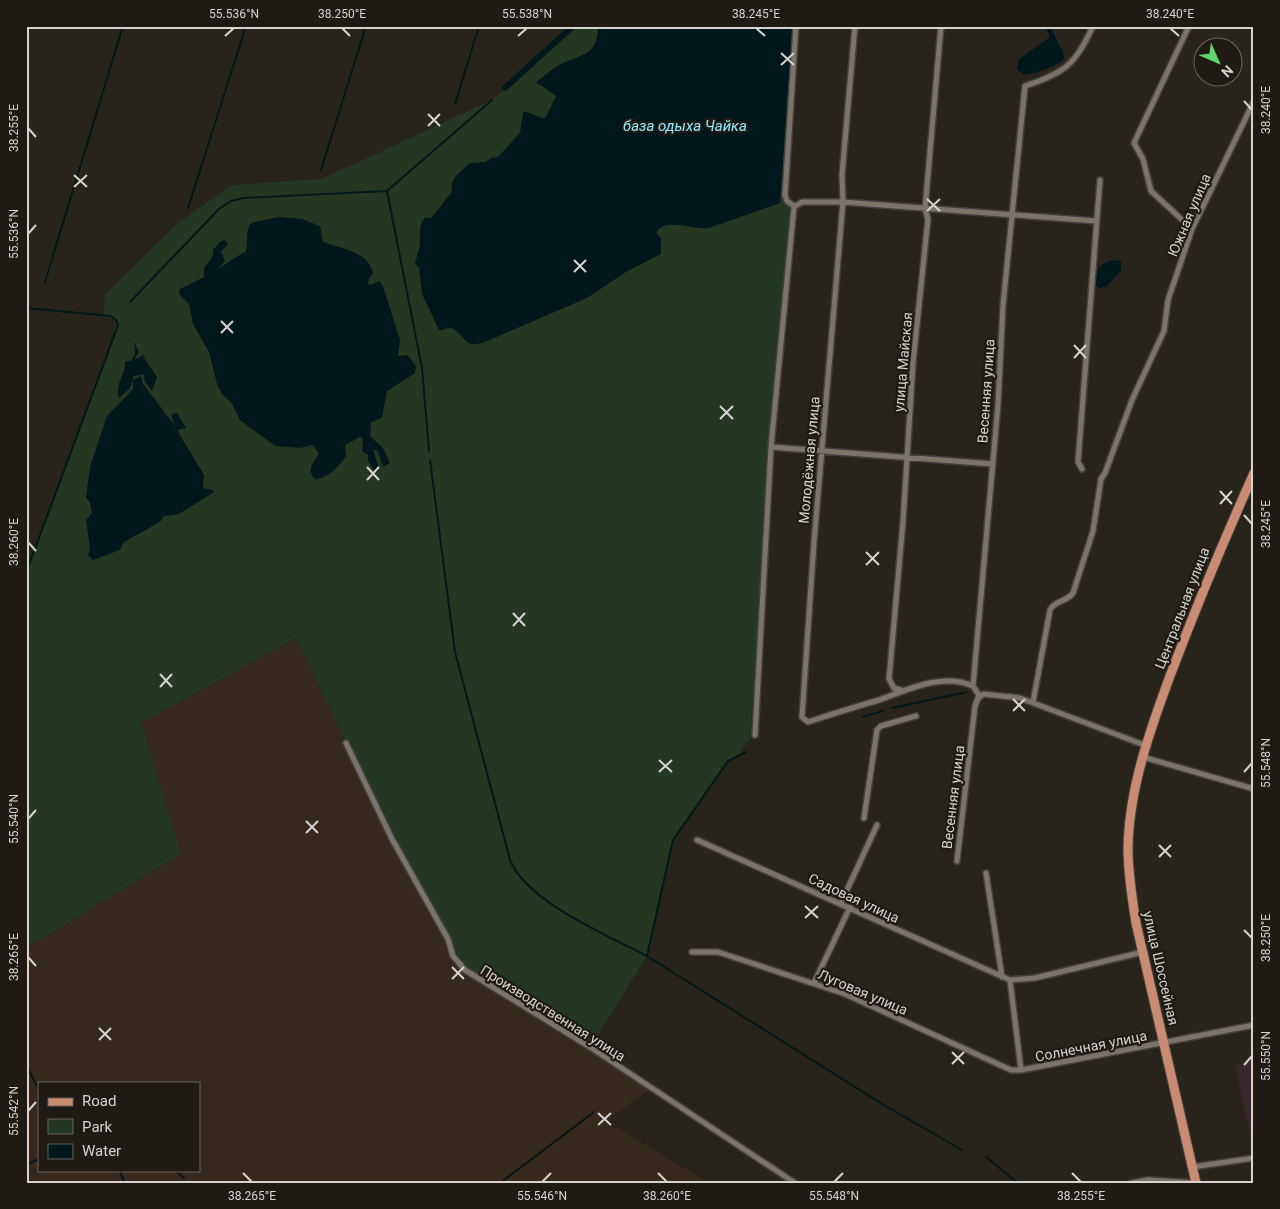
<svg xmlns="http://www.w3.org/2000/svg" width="1280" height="1209" font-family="Roboto,sans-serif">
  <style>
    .industrial { fill: #37281c; fill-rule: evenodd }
    .education { fill: #38262d }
    .green { fill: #243821 }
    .water { fill: #00171c }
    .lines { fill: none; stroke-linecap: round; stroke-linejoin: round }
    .stream { stroke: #00171c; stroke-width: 2 }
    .canal { stroke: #00171c; stroke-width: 6 }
    .minor-casing { stroke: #44413b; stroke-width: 8 }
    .primary-casing { stroke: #44413b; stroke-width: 11 }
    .minor { stroke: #7a746b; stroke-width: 5 }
    .primary { stroke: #c98b71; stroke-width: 9 }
    .ticks { fill: none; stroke: #d7d4cf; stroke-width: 2 }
    .labels { text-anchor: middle; stroke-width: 4.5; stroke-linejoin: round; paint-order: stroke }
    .street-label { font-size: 14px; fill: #d7d4cf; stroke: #1f1a13 }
    .water-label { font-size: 15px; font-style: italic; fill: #92ebfc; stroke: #1f1a13 }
    .neatline { fill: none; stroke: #d7d4cf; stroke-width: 2 }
    .ticks-label { font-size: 12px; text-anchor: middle; fill: #d7d4cf }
  </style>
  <rect width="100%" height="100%" fill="#28241c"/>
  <path class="industrial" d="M296,638l50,105 105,204 201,141 -46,33 96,58 -4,4h-672v-235l155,-94 -41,-131zM39,1083h160v87h-160z"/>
  <path class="education" d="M1254,1061v87l-1,1 -18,-84z"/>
  <path class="green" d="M573,26h223l-11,169 9,11 -23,241 -21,293 -5,3 -5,11 -12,7 -53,76 -28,119 -57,91c-29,-18 -132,-70 -139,-100l-59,-108 -96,-201 -155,85 40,131 -155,94v-375l91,-241 -1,-12 -13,-4 2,-21 73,-72 54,-38 90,-6 170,-79z"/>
  <path class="water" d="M598,26h195l-13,177 -71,25c-16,3 -44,-12 -53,5l5,5v16l-35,18 -39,26 -102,44c-20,7 -17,-3 -31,-13 -6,-3 -9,2 -15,1l-17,-36 -3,-26 -4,-5 5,-18v-16l2,-8 3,-3h6l21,-26c-3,-14 8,-20 18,-29l16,-1 4,-4 8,-1 22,-24 3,-21h4l15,6 4,-1 10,-21 -20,-14c7,-5 15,-12 23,-17 18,-10 40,-8 39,-39z
    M1045,26h5l13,26 1,7c-7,7 -32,17 -41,15l-6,-5 2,-10 31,-22z
    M279,217l23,2 18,7 3,16c18,7 46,9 50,32l-4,4 -1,5 2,2 9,-4 4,5 17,54 -2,16 9,-1 9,11 -1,7 -28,18 -5,27 -11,4 -1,14 13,12 7,15 -7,4 -5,-16 -5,-2 6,20 -3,4 -8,-12v-6l-6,-4 1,-12 -3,-2 -15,8 1,11c-7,10 -17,22 -31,23 -10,-9 0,-18 4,-26l-7,-8 -12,3 -25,-2 -35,-26 -9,-18 -9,-8 -5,-10 -8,-32 -16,-28 -4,-20 -10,-10 1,-5 24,-12v-9l9,-12v-6l8,-9 4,-1 3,5 -7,6 4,10 -6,7 27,-17c2,-9 -1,-20 5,-28z
    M1113,260l8,1v10l-15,16 -7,1 -7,-6c3,-11 8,-19 21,-22z
    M134,342l5,10 -5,8 9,-5c3,9 10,13 14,23l-5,13 -7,-9 -1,-8 -10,2 -4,12 -11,10c-5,-12 7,-25 6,-36l7,-2 3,-7z
    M141,376l2,8 32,42 -4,-12 6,-1 9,15 -9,2 27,45 -1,13 10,2 1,2 -35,22 -15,2 -4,6 -36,20 -4,8 -27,10 -5,-5 2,-7 -4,-28 6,-7 -2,-10 -4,-6 4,-30 17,-51 26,-27v-9z"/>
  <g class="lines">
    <path class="stream" d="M455,104l24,-78
      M321,170l45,-144
      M387,191l35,177 7,83
      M188,208l58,-182
      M45,282l78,-256
      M130,302l89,-93 12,-8 12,-3 144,-7 105,-91
      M26,308l85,8 5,4 2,5 -92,248
      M430,460l25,192 55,208c17,42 97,75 137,96l26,-116 55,-79 18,-9
      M892,708l75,-16
      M863,717l20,-6
      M647,956l235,148 80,46
      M26,1065l13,25
      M986,1157l32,26
      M26,1165l13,-6
      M119,1170l6,13
      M175,1170l9,8
      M500,1183l94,-71"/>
    <path class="canal" d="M505,88l68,-62"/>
    <defs>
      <path id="minor" d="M855,26l-13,149 1,27 -29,340 -12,175 6,5c24,-8 47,-15 71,-22 28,-10 64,-28 94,-14
        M1189,26l-55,117 9,16 8,32 41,38
        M794,206l-7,-5 -2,-6 11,-169
        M771,447l222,17
        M1082,469l-4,-7 22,-282
        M901,690l-7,-2 -5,-9 14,-157 10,-159 15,-144 -3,-10 16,-183
        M980,697l-7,-11 25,-281 5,-100 22,-219c40,-13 51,-22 68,-60
        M1033,702l17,-92c5,-10 17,-8 23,-17l20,-62 8,-52 4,-6 27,-73 32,-69 4,-31 24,-71 62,-128
        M755,735l16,-288 23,-240 8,-5h41l253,19
        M346,743l46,96 56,100 5,17 12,14 125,77 205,136
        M1143,757l111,32
        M864,818l13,-88 4,-4 35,-10
        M697,840l313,140 25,-2 108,-26
        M957,861l18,-155 3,-8 5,-4 37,4 127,48
        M986,873l16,104
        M841,903l36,-78
        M692,952h26l127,42 166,76h10l233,-45
        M1010,980l11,90
        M814,983l36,-76
        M1192,1167l62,-9
        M1131,1183l17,-3 48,3"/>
      <path id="primary" d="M1196,1183l-60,-260c-4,-25 -8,-49 -8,-75 1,-59 22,-118 42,-172 26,-69 54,-136 84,-203"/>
    </defs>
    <use href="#minor" class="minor-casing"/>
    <use href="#primary" class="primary-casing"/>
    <use href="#minor" class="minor"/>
    <use href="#primary" class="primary"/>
  </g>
  <path class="ticks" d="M342,28l8,8M756,28l9,8M1170,28l9,8M225,36l9,-8M518,36l9,-8M781,53l13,12M781,65l13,-12M1244,101l8,9M428,114l12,12M428,126l12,-12M28,128l8,9M74,175l13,12M74,187l13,-12M927,199l13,12M927,211l13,-12M28,234l8,-9M574,260l12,12M574,272l12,-12M221,321l12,12M221,333l12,-12M1074,345l12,13M1074,358l12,-13M720,406l13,13M720,419l13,-13M367,467l12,13M367,480l12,-13M1220,491l12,13M1220,504l12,-13M1244,515l8,9M28,542l8,9M866,552l13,13M866,565l13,-13M513,613l12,13M513,626l12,-13M160,674l12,13M160,687l12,-13M1013,699l12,12M1013,711l12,-12M659,760l13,12M659,772l13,-12M1244,772l8,-9M28,819l8,-9M306,821l12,12M306,833l12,-12M1159,845l12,12M1159,857l12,-12M805,906l13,12M805,918l13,-12M1244,930l8,8M28,957l8,9M452,967l12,12M452,979l12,-12M99,1028l12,12M99,1040l12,-12M952,1052l12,12M952,1064l12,-12M1244,1065l8,-9M28,1111l8,-9M598,1113l13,12M598,1125l13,-12M243,1173l9,9M658,1173l9,9M1072,1173l9,9M542,1182l9,-9M834,1182l9,-9"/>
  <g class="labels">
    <g class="street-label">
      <text transform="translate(1189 215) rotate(-67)" y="5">Южная улица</text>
      <text transform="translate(903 362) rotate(-85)" y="5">улица Майская</text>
      <text transform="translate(986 391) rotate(-86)" y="5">Весенняя улица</text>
      <text transform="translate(809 460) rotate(-85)" y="5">Молодёжная улица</text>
      <text transform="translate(1182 608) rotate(-69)" y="5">Центральная улица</text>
      <text transform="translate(953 797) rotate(-83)" y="5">Весенняя улица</text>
      <text transform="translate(854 898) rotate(25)" y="5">Садовая улица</text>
      <text transform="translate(1161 968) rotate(77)" y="5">улица Шоссейная</text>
      <text transform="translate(863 992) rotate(23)" y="5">Луговая улица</text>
      <text transform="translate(553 1013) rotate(32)" y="5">Производственная улица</text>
      <text transform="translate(1091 1046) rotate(-11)" y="5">Солнечная улица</text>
    </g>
    <g class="water-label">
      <text x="685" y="131">база одыха Чайка</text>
    </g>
  </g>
  <rect width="1280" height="1209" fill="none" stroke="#1f1a13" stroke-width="55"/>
  <rect x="38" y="1082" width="162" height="90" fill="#1f1a13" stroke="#69645e"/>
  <rect x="48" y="1098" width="25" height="8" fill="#c98b71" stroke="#69645e"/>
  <text x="82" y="1106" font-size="15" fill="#d7d4cf">Road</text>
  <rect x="48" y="1119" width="25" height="15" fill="#243821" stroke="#69645e"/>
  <text x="82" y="1132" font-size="15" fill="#d7d4cf">Park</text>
  <rect x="48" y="1144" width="25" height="15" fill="#00171c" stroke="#69645e"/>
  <text x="82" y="1156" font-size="15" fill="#d7d4cf">Water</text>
  <g transform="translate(1218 62) rotate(135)"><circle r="24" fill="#1f1a13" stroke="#69645e"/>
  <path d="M0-4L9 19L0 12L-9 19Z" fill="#5fd56b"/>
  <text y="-8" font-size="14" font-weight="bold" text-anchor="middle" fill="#d7d4cf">N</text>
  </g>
  <rect x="28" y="28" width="1224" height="1154" class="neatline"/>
  <g class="ticks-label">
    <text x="234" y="18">55.536°N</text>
    <text x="342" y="18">38.250°E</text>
    <text x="527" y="18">55.538°N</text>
    <text x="756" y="18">38.245°E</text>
    <text x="1170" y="18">38.240°E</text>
    <text transform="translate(1266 110) rotate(-90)" y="4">38.240°E</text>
    <text transform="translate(14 128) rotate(-90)" y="4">38.255°E</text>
    <text transform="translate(14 234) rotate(-90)" y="4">55.536°N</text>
    <text transform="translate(1266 524) rotate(-90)" y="4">38.245°E</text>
    <text transform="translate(14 542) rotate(-90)" y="4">38.260°E</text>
    <text transform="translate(1266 763) rotate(-90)" y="4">55.548°N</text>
    <text transform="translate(14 819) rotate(-90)" y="4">55.540°N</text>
    <text transform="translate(1266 938) rotate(-90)" y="4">38.250°E</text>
    <text transform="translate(14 957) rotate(-90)" y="4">38.265°E</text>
    <text transform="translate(1266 1056) rotate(-90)" y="4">55.550°N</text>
    <text transform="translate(14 1111) rotate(-90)" y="4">55.542°N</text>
    <text x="252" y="1200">38.265°E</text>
    <text x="542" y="1200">55.546°N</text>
    <text x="667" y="1200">38.260°E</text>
    <text x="834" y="1200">55.548°N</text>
    <text x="1081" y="1200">38.255°E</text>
  </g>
</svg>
